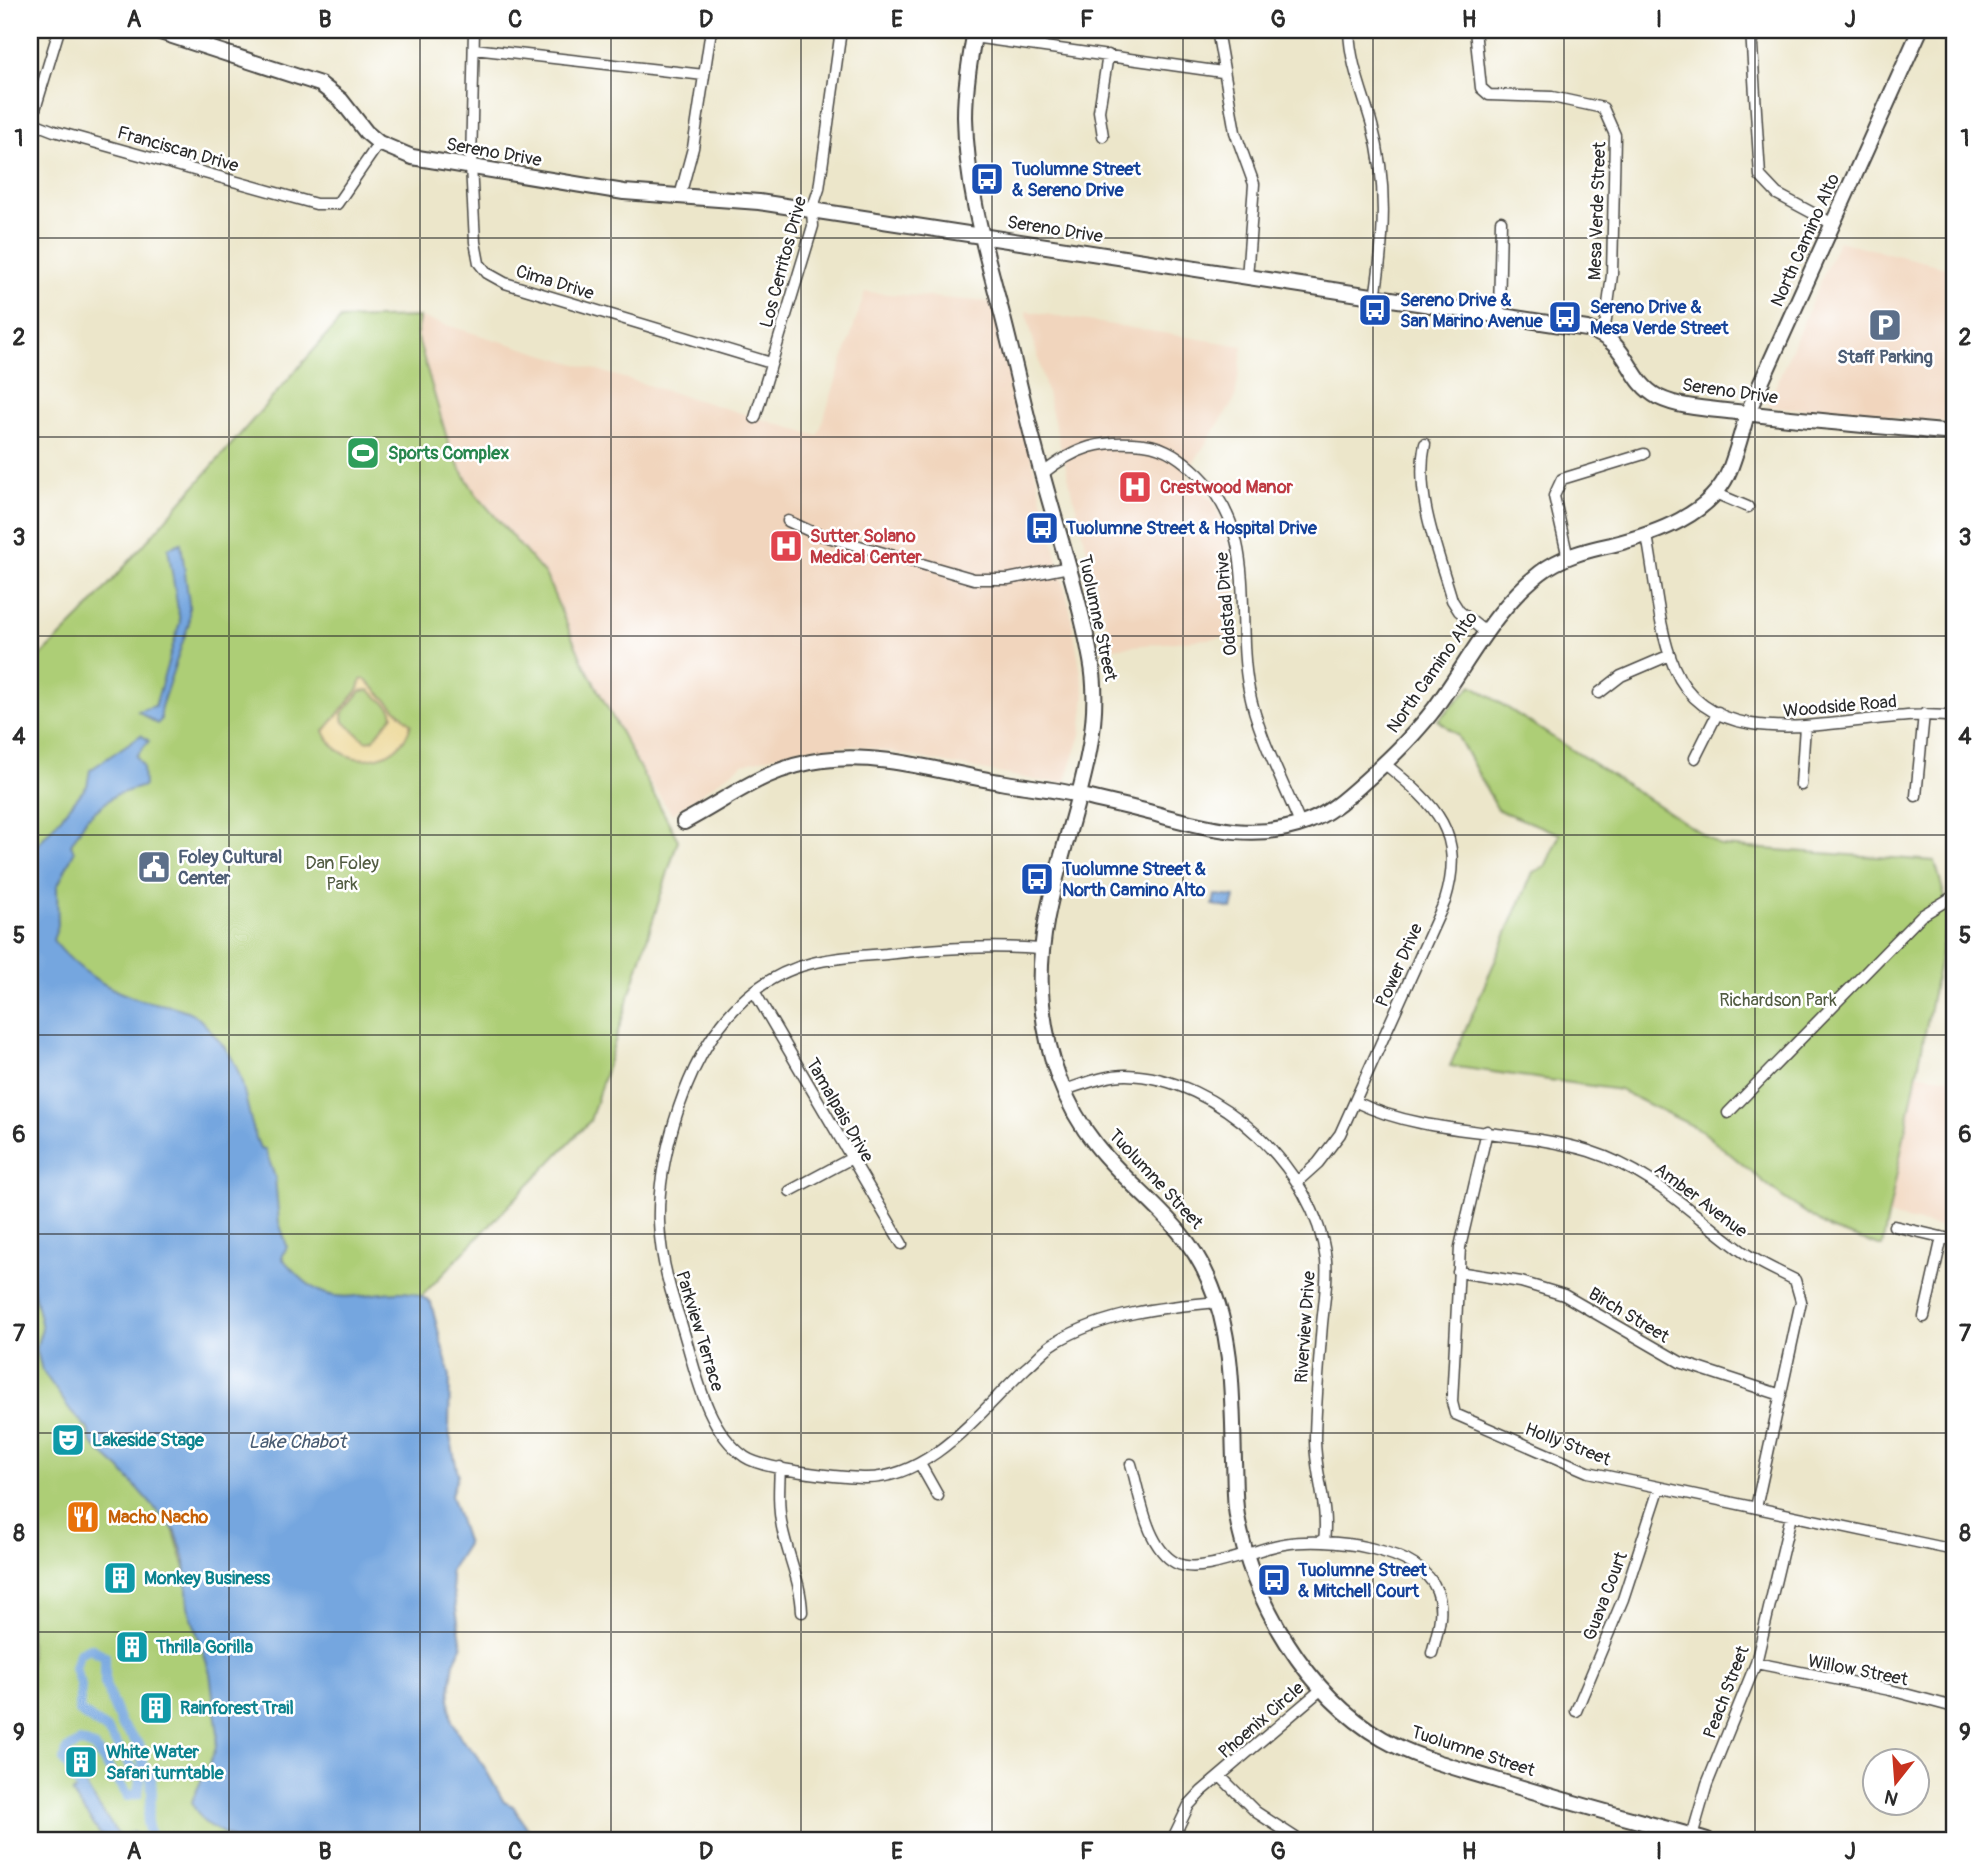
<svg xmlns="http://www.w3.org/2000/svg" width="1984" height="1870" font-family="Pangolin,sans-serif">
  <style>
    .built { fill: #f1d5bd }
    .green { fill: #adce76; stroke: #6c7c50; stroke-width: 2 }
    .sand { fill: #eeda9e; stroke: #8c8264; stroke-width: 2; fill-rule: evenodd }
    .water { fill: #75a6df; stroke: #506885; stroke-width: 2 }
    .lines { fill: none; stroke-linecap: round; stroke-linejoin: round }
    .canal { stroke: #75a6df; stroke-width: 10 }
    .street-casing { stroke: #484743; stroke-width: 13 }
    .secondary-casing { stroke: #484743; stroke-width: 18 }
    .street { stroke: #fff; stroke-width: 10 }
    .secondary { stroke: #fff; stroke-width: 14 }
    .grid { fill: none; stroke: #2b2b2b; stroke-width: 2; stroke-opacity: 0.55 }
    .labels { text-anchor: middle; stroke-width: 5; stroke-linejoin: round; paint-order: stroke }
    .street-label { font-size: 18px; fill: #2b2b2b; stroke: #fff }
    .transit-label { font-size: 18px; font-weight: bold; fill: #164399; stroke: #fff; text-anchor: start }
    .service-label { font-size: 18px; font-weight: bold; fill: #4e5e75; stroke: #fff }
    .leisure-label { font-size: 18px; font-weight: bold; fill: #27864d; stroke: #fff; text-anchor: start }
    .health-label { font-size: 18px; font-weight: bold; fill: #be3a42; stroke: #fff; text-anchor: start }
    .park-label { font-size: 18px; fill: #525c42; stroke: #fff }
    .culture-label { font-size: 18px; font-weight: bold; fill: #0d838f; stroke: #fff; text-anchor: start }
    .food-label { font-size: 18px; font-weight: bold; fill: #c56008; stroke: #fff; text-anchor: start }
    .water-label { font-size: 19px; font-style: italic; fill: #495c73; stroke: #fff }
    .neatline { fill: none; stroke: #2b2b2b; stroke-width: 2.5 }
    .grid-label { font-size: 23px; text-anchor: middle; font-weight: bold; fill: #2b2b2b }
  </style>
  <rect width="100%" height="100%" fill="#fff"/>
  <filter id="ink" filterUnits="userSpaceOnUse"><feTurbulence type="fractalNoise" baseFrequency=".0143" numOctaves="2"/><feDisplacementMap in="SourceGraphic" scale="14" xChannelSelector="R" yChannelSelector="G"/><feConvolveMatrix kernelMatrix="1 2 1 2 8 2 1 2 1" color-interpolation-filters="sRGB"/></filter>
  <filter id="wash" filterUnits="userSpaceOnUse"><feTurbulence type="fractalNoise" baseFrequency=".00686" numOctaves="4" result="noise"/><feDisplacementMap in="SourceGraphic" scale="28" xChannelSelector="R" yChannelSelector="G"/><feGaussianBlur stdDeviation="1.57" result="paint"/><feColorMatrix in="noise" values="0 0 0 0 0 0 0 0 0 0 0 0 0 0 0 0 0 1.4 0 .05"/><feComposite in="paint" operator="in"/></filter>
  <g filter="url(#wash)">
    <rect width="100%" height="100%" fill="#ece6ca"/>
    <path class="built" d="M1838,241l116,28v154l-187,-17z
      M865,292l127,10 77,302 16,92 -4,39 -16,48 -25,-2 -182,-35 -59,3 -56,15 -71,50 -40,-57 -51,-99 -35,-82 -71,-83 -24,-41 -34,-117 2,-18 399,119z
      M1026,311l217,35 -8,53 -49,75 27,27 12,28 8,34 5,73 -126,12z
      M1917,1074l37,4v152l-66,-14z"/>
    <path class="green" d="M419,317l-2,18 34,117 24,41 71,83 35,82 97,182 -88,281 -227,236 -333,-363v-327l53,-53 258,-295z
      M1472,685l249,161 214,15 14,52 -67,334 -52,-18 -48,-32 -81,-67 -81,-40 -170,-24 83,-194 12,-5 15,-33 -62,-24 -41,-75 -19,-15z
      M30,1261l140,258 62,204 30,117h-232z"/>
    <path class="sand" d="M365,679l46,45c-10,42 -71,48 -87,7l35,-42 2,-9zM369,690l22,18 2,7 -20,25 -7,1 -22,-19 -2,-8 19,-23z"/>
    <path class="water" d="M181,543l8,60v20l-28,84v13l-4,4 -19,-13 17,-5 25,-84 -12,-74z
      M141,735l8,6 -13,15 7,10 1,20 -29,9 -28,23 -16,26 3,8 -17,35 1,39 -5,14c22,28 56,52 92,61 17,4 37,5 51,15 10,8 21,22 29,32 23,29 20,68 35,100l5,1 10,28 4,45 8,24 -5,12c10,11 23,26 37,33 36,18 82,-15 112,12l19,73 -1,55 9,43 -7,21 16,49 -17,27 12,75 -8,16 -5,36 3,23 10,19 16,16 26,46 9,4 22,34h-300l-31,-18 -13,-19 24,-52 3,-17 -8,-61 -22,-67 -3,-46 -9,-28 -56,-63 -29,-26 -3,-14 -17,-18 -29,-41 -6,-22 6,-20 -12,-52v-422l57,-68 3,-16z
      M1215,895l20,2 -3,12 -19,-4z
      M84,1784l35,52 14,-4 10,8h-39l-32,-47z"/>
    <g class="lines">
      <path class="canal" d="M87,1799l-23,-39 3,-10 13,-8 14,5 34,49 10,-2 2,-14 -33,-50 -28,-19 2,-25 -6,-18 4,-15 11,-5 15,8v28l16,40 19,22 3,19 8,12 1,17 -5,28 4,18"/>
    </g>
  </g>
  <g filter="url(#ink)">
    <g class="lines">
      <defs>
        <path id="street" d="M59,30l-27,89 4,5 18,7 262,73h21l42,-61
          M474,30l-3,135 4,77 4,21 8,10 18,10 266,80
          M1217,30l18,102 19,52 -7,94
          M1349,30c1,34 14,63 23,95 16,58 12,115 3,173
          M1475,30l6,58 8,7 63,2 51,11 12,27 -3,140 -8,59
          M1751,30l9,146 17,18 56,30
          M973,37l249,35
          M474,49l230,26
          M1103,136l-4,-25 9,-56
          M680,196l13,-48 18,-118
          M1499,315l2,-94
          M755,418l58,-192 -1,-16 7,-21 22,-159
          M1425,444c-11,51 13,107 27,156l7,11 26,21
          M1042,474c34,-27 59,-35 102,-30 23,3 38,15 55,31 62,59 35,140 50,215 9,46 34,91 51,134
          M1715,493l33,14
          M788,521l26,12 160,46h34l61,-12
          M1647,536c8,40 11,93 27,131 43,104 199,37 280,50
          M1568,558l-14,-62 8,-17 82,-25
          M1599,693l22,-17 49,-21
          M1695,758l23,-46
          M1801,785l4,-59
          M1916,796l8,-82
          M1040,949c-53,-4 -102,-1 -154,5 -24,2 -50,3 -74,9 -77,19 -117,89 -138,160 -22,76 -20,122 6,197 15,45 23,107 65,137 19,13 93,20 118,21 68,2 118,-68 163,-110 10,-8 19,-20 30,-26 49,-29 106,-35 162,-40
          M754,991l148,253
          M1064,1090c20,-6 41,-15 62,-15 92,2 190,95 200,185 2,21 -2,43 -4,64 -3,37 -6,74 -7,112 -1,36 14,69 9,105
          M1356,1102c72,35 157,26 233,49 63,20 99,60 150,98 17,13 37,21 56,31l6,21 -45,207
          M1728,1113l193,-197 33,-20
          M1487,1131l-27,116 -8,155 3,12 133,58 366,78
          M1298,1181l20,-18 22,-29 105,-233c21,-68 -9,-96 -60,-137
          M790,1191l60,-32
          M1894,1226l60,14
          M1458,1272l63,10 43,13 116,67 101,33
          M1924,1317l18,-80
          M920,1464l18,32
          M1131,1464c9,30 15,83 45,99 26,13 79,-15 108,-19 41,-7 136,2 153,47 8,21 0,42 -5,62
          M780,1467c-1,21 -2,40 2,60 6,30 19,55 20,85
          M1756,1663l134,27 64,17
          M1576,1711l47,-112 36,-110
          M1220,1776l36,36 43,28
          M1692,1836l15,-52 49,-121 35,-147
          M1172,1840l17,-35 13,-14 121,-103"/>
        <path id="secondary" d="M154,30l166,54 21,16 25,32 13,11 33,14 212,35 135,10 828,127c45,14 38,50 71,68 22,11 53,12 78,15 73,9 145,14 218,21
          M975,30c-5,29 -10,58 -10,87 1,67 19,129 36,193 14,53 25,107 40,160 17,63 38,125 50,190 21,110 -62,226 -49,344 5,50 22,101 54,141 37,47 88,76 112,133 26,58 24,121 26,183 1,18 0,37 3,55 15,85 70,179 146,223 35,20 75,29 113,41 70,22 140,40 211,60
          M684,822c49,-26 82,-55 139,-62 58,-8 121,13 177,22 27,5 56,7 82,14 27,7 54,12 81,20 50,13 93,25 144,6 22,-8 40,-25 57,-40 26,-23 50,-46 71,-74 34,-47 59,-99 105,-135 20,-16 47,-23 71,-28 44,-11 101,-30 119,-76 7,-18 12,-37 17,-55l173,-384"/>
      </defs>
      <use href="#street" class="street-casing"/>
      <use href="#secondary" class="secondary-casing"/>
      <use href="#street" class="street"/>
      <use href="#secondary" class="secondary"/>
    </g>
  </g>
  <path class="grid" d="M229,30v1810M420,30v1810M611,30v1810M801,30v1810M992,30v1810M1183,30v1810M1373,30v1810M1564,30v1810M1755,30v1810M30,238h1924M30,437h1924M30,636h1924M30,835h1924M30,1035h1924M30,1234h1924M30,1433h1924M30,1632h1924"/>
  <defs>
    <symbol id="bus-square" viewBox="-11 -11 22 22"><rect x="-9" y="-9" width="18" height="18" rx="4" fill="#1a4fb4" stroke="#fff"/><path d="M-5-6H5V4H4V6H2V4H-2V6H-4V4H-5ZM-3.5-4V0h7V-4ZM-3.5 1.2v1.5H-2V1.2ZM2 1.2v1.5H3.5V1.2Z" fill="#fff"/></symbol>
    <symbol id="parking-square" viewBox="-11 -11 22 22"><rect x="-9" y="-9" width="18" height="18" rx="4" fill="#5c6f8a" stroke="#fff"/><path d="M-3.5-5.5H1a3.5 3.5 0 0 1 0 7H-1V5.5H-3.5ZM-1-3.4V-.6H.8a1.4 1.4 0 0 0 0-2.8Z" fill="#fff"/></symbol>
    <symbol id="stadium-square" viewBox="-11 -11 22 22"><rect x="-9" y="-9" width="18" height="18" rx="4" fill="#2e9e5b" stroke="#fff"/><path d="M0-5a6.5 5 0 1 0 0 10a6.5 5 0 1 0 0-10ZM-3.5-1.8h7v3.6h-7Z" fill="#fff"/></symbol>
    <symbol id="hospital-square" viewBox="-11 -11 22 22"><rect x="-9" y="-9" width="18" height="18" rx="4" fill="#e0444e" stroke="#fff"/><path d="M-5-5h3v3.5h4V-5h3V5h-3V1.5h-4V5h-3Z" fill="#fff"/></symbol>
    <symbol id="civic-square" viewBox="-11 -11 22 22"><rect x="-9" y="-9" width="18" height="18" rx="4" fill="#5c6f8a" stroke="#fff"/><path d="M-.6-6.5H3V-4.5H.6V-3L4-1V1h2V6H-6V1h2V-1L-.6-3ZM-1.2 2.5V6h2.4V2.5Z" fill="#fff"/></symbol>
    <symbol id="theatre-square" viewBox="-11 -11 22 22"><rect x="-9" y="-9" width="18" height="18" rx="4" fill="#0f9aa8" stroke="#fff"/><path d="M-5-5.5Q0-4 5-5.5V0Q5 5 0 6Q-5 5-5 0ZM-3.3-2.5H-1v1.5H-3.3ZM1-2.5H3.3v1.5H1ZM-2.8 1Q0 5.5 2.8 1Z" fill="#fff"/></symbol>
    <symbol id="restaurant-square" viewBox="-11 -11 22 22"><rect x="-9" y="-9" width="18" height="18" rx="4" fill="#e8710a" stroke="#fff"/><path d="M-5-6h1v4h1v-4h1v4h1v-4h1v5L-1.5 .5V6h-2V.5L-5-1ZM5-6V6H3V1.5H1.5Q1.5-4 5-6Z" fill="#fff"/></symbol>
    <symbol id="building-square" viewBox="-11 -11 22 22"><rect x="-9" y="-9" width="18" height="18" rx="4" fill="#0f9aa8" stroke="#fff"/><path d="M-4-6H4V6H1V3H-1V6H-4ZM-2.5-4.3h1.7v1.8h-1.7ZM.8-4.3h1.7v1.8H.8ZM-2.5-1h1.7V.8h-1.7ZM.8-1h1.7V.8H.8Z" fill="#fff"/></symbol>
  </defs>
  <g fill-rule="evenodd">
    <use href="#bus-square" x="968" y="160" width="38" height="38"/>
    <use href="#bus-square" x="1356" y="291" width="38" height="38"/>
    <use href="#bus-square" x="1546" y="298" width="38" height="38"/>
    <use href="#parking-square" x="1866" y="306" width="38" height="38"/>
    <use href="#stadium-square" x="344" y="434" width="38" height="38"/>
    <use href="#hospital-square" x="1116" y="468" width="38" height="38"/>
    <use href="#bus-square" x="1023" y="509" width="38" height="38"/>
    <use href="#hospital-square" x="767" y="527" width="38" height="38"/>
    <use href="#civic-square" x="135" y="848" width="38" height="38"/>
    <use href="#bus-square" x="1018" y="860" width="38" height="38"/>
    <use href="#theatre-square" x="49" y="1421" width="38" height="38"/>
    <use href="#restaurant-square" x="64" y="1498" width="38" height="38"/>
    <use href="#building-square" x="101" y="1559" width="38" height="38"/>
    <use href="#bus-square" x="1255" y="1561" width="38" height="38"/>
    <use href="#building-square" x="113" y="1628" width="38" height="38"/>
    <use href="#building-square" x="137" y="1689" width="38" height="38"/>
    <use href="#building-square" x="62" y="1743" width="38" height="38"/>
  </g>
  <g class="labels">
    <g class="street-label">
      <text transform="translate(178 149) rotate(16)" y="6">Franciscan Drive</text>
      <text transform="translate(494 152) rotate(10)" y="6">Sereno Drive</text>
      <text transform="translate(1597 211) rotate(-88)" y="6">Mesa Verde Street</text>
      <text transform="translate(1055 229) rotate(9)" y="6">Sereno Drive</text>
      <text transform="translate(1805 240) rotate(-66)" y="6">North Camino Alto</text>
      <text transform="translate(783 262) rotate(-75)" y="6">Los Cerritos Drive</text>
      <text transform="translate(555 282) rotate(17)" y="6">Cima Drive</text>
      <text transform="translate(1730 391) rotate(8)" y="6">Sereno Drive</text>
      <text transform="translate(1226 604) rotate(-95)" y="6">Oddstad Drive</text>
      <text transform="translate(1098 618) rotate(78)" y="6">Tuolumne Street</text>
      <text transform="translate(1432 672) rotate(-55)" y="6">North Camino Alto</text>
      <text transform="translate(1840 706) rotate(-5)" y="6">Woodside Road</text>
      <text transform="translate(1399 965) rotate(-66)" y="6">Power Drive</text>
      <text transform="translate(840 1110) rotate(60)" y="6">Tamalpais Drive</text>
      <text transform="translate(1156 1179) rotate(47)" y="6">Tuolumne Street</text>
      <text transform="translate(1701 1200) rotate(37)" y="6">Amber Avenue</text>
      <text transform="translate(1629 1315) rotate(31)" y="6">Birch Street</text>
      <text transform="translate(1305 1327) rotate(-86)" y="6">Riverview Drive</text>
      <text transform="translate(700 1331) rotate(73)" y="6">Parkview Terrace</text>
      <text transform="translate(1568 1444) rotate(21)" y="6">Holly Street</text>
      <text transform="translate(1605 1596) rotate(-69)" y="6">Guava Court</text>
      <text transform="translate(1858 1670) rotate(11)" y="6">Willow Street</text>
      <text transform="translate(1726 1692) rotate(-69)" y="6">Peach Street</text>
      <text transform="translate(1261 1720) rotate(-41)" y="6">Phoenix Circle</text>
      <text transform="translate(1473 1751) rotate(18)" y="6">Tuolumne Street</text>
    </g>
    <g class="transit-label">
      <text x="1012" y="175">Tuolumne Street<tspan x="1012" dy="21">&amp; Sereno Drive</tspan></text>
      <text x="1400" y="306">Sereno Drive &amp;<tspan x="1400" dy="21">San Marino Avenue</tspan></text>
      <text x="1590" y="313">Sereno Drive &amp;<tspan x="1590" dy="21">Mesa Verde Street</tspan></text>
      <text x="1066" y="534">Tuolumne Street &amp; Hospital Drive</text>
      <text x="1062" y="875">Tuolumne Street &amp;<tspan x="1062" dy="21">North Camino Alto</tspan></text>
      <text x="1298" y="1576">Tuolumne Street<tspan x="1298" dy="21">&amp; Mitchell Court</tspan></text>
    </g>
    <g class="service-label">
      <text x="1885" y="363">Staff Parking</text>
      <text x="178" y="863" text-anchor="start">Foley Cultural<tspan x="178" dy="21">Center</tspan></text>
    </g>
    <g class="leisure-label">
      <text x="388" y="459">Sports Complex</text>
    </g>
    <g class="health-label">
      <text x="1160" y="493">Crestwood Manor</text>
      <text x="810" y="542">Sutter Solano<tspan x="810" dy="21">Medical Center</tspan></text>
    </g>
    <g class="park-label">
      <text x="342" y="869">Dan Foley<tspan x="342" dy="21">Park</tspan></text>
      <text x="1778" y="1006">Richardson Park</text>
    </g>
    <g class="culture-label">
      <text x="92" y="1446">Lakeside Stage</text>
      <text x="144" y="1584">Monkey Business</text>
      <text x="156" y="1653">Thrilla Gorilla</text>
      <text x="180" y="1714">Rainforest Trail</text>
      <text x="106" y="1758">White Water<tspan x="106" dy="21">Safari turntable</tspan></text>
    </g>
    <g class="food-label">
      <text x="108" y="1523">Macho Nacho</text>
    </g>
    <g class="water-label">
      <text x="297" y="1448">Lake Chabot</text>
    </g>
  </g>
  <rect width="1984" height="1870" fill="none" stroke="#fff" stroke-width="77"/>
  <g transform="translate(1896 1782) rotate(197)"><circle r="33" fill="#ffffff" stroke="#aaaaaa" stroke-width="2"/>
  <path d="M0-5L12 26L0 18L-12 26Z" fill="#c8321e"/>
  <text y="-10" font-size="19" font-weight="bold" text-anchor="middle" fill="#2b2b2b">N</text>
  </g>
  <rect x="38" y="38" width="1908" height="1794" class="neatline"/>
  <g class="grid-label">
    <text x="134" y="27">A</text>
    <text x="325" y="27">B</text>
    <text x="515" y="27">C</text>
    <text x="706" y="27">D</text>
    <text x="897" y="27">E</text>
    <text x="1087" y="27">F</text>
    <text x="1278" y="27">G</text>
    <text x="1469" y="27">H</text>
    <text x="1659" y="27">I</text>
    <text x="1850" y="27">J</text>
    <text x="19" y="146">1</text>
    <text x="1965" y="146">1</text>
    <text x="19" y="345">2</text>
    <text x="1965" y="345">2</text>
    <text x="19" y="545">3</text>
    <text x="1965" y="545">3</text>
    <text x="19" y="744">4</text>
    <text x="1965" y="744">4</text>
    <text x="19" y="943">5</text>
    <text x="1965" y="943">5</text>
    <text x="19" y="1142">6</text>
    <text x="1965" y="1142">6</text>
    <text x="19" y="1341">7</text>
    <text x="1965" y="1341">7</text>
    <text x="19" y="1541">8</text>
    <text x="1965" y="1541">8</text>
    <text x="19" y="1740">9</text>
    <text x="1965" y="1740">9</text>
    <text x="134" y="1859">A</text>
    <text x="325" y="1859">B</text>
    <text x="515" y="1859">C</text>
    <text x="706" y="1859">D</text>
    <text x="897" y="1859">E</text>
    <text x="1087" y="1859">F</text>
    <text x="1278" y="1859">G</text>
    <text x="1469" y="1859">H</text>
    <text x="1659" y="1859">I</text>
    <text x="1850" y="1859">J</text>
  </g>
</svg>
